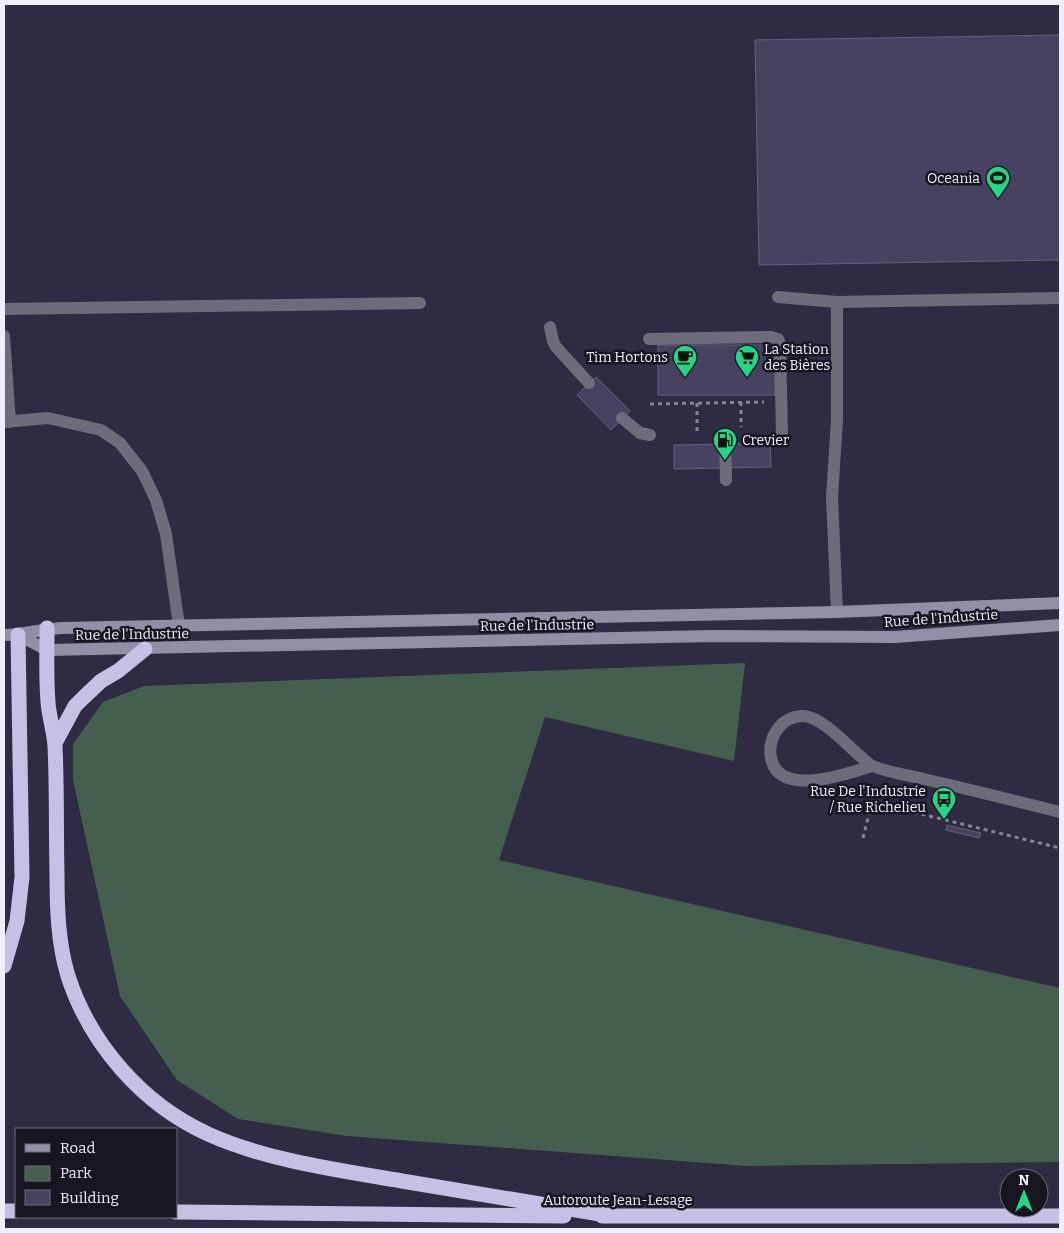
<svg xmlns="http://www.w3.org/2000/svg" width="1064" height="1233" font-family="Bitter,serif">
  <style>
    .green { fill: #455f4f }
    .building { fill: #474260; stroke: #65617d }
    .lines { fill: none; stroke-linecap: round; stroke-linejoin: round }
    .path { stroke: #868398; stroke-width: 3; stroke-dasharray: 4 4; stroke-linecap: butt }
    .lane { stroke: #6e6c7a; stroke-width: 12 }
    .secondary { stroke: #918ea5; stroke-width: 12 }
    .highway { stroke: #c5c0e4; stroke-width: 15 }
    .labels { text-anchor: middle; stroke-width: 5; stroke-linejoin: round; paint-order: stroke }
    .poi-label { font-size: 14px; fill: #f0eefe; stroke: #171520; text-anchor: end }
    .street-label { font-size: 14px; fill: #f0eefe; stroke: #171520 }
  </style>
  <rect width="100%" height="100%" fill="#2f2b43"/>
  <path class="green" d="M745,663l-11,98 -189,-44 -46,143 561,128v174l-313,4 -400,-30 -109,-17 -61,-39 -57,-84 -47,-216v-36l30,-42 41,-16z"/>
  <path class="building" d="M1060,35v225l-301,5 -4,-225z
    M658,345h117v50h-117z
    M596,377l34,34 -19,19 -34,-35z
    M770,443l1,24 -97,2v-24z
    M947,825l34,8 -2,5 -33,-8z"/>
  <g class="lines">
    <path class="path" d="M741,402v25
      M697,403v32
      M650,404l114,-2
      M863,838l9,-36 188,46"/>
    <path class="lane" d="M778,297l59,5 223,-4
      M837,302v117l-5,78 5,115
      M4,309l416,-6
      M550,327l3,14 3,6 33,36
      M4,336l6,86
      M649,339l122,-2 7,2 2,5 2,90
      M622,418l18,15 10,2
      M4,422l44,-4 53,12 19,13 22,28 14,29 10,34 13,92
      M725,434l1,46
      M872,766c-24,7 -93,33 -101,-8 -4,-21 11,-42 32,-42 18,0 44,29 58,41 4,3 8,8 12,9 12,6 40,10 55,14 44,10 88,21 132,32"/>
    <path class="secondary" d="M4,635c19,0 37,-6 57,-7l776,-16 223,-9
      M18,635l29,15 665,-14 183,1 165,-12"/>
    <path class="highway" d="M47,628c0,25 -1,50 1,74 1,15 6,29 7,44 2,42 1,85 2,128 0,34 1,69 11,102 22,68 74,128 140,158 59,27 136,37 200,48 68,11 136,23 204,34
      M55,743l20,-37 7,-7 19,-18 17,-10 27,-22
      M4,966l13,-45 5,-44 -4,-242
      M4,1211h12
      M176,1212l388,4
      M602,1216h458"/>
  </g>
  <defs>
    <symbol id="stadium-pin" viewBox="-11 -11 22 30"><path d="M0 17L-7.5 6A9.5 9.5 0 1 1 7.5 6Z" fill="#1fd887" stroke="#171520"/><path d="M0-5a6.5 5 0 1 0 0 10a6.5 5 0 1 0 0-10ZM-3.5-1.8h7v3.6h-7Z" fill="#111"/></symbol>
    <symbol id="cafe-pin" viewBox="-11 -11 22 30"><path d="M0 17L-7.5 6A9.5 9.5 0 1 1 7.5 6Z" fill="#1fd887" stroke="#171520"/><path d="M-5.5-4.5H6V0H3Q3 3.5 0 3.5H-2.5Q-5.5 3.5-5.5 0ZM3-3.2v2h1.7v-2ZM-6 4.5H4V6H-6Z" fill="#111"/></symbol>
    <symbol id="supermarket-pin" viewBox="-11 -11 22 30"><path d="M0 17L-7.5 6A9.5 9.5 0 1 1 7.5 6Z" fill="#1fd887" stroke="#171520"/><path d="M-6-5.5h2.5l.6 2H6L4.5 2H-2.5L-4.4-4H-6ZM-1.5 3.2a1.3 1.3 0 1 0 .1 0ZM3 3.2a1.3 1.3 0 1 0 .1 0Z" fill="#111"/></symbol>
    <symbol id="fuel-pin" viewBox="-11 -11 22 30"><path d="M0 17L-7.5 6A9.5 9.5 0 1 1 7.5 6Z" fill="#1fd887" stroke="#171520"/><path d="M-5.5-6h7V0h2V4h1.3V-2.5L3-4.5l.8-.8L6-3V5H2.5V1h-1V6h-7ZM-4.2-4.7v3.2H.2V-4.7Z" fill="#111"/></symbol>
    <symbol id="bus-pin" viewBox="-11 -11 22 30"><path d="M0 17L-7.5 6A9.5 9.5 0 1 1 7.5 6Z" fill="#1fd887" stroke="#171520"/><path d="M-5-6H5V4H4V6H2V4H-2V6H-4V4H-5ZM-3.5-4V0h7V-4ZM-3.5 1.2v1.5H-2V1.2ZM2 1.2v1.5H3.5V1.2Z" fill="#111"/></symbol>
  </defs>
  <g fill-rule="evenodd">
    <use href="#stadium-pin" x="984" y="164" width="28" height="38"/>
    <use href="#cafe-pin" x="671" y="343" width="28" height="38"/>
    <use href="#supermarket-pin" x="733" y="343" width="28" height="38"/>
    <use href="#fuel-pin" x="711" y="426" width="28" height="38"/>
    <use href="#bus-pin" x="930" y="785" width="28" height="38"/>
  </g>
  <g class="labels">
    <g class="poi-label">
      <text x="980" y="183">Oceania</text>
      <text x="764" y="354" text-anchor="start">La Station<tspan x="764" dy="16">des Bières</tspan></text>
      <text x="668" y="362">Tim Hortons</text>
      <text x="742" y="445" text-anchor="start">Crevier</text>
      <text x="926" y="796">Rue De l'Industrie<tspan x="926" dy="16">/ Rue Richelieu</tspan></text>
    </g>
    <g class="street-label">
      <text transform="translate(941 618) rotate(-4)" y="5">Rue de l'Industrie</text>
      <text transform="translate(537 625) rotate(-1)" y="5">Rue de l'Industrie</text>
      <text transform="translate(132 634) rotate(-1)" y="5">Rue de l'Industrie</text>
      <text x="618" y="1205">Autoroute Jean-Lesage</text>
    </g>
  </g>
  <rect width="1064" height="1233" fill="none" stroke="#f0eefe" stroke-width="10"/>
  <rect x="15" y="1128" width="162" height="90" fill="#171520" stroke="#6e6c79"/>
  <rect x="25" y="1144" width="25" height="8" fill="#918ea5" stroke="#6e6c79"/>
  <text x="60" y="1153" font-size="15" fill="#f0eefe">Road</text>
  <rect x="25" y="1166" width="25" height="15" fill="#455f4f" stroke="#6e6c79"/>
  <text x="60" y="1178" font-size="15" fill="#f0eefe">Park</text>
  <rect x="25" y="1190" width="25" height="15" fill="#474260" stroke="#6e6c79"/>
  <text x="60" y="1203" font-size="15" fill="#f0eefe">Building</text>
  <g transform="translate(1024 1193)"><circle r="24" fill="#171520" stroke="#6e6c79"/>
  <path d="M0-4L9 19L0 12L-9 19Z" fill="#1fd887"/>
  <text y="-8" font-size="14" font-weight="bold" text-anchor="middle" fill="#f0eefe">N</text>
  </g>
</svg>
